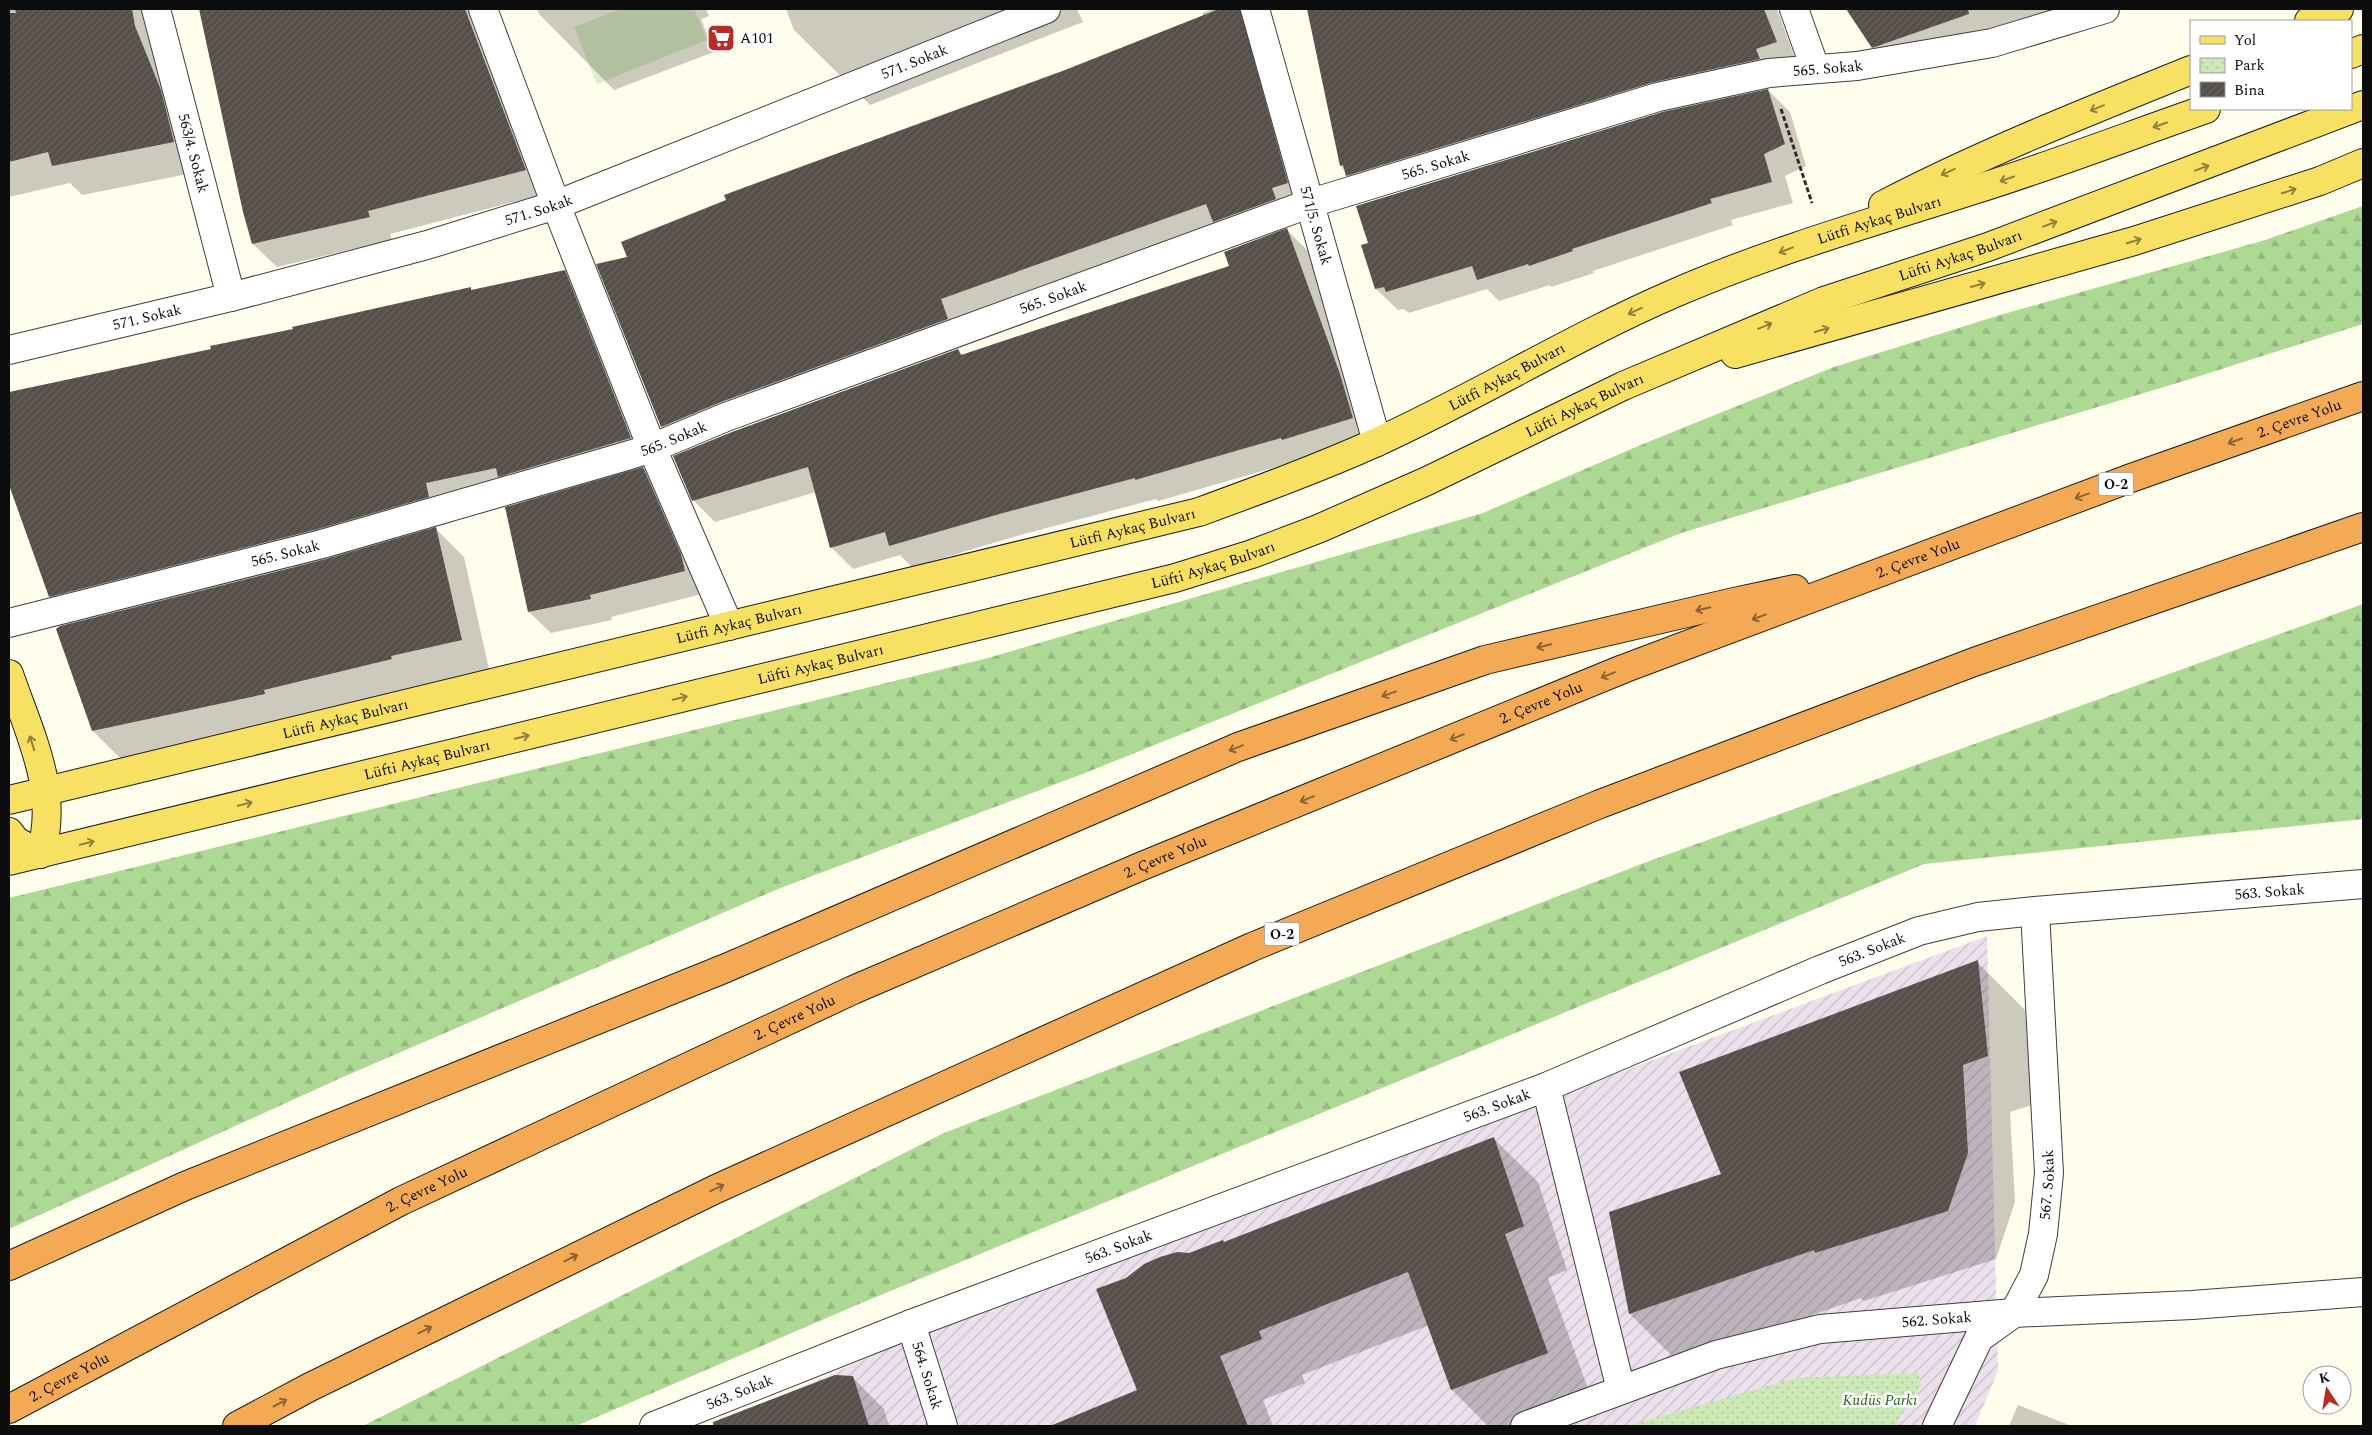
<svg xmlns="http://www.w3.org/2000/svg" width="2372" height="1435" font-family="Spectral,serif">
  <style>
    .industrial { fill: url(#industrial-furrows) }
    .forest { fill: url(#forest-firs) }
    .park { fill: url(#park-dots) }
    .pitch { fill: #def0c7 }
    .shadow { fill: #0003 }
    .building { fill: url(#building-hatch) }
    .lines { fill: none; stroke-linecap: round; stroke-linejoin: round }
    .minor-casing { stroke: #3f3f3f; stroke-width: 30 }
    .major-casing { stroke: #1d1d1d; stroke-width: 30 }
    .highway-casing { stroke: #1d1d1d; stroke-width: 30 }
    .path { stroke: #2e2e2e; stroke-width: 3; stroke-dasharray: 5 2.5; stroke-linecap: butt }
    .minor { stroke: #fff; stroke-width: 28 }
    .major { stroke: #f8e062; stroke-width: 28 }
    .highway { stroke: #f4aa54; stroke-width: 28 }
    .oneway { stroke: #8e813b }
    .oneway2 { stroke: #8c6334 }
    .labels { text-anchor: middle; stroke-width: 5; stroke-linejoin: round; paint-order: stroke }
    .shield { fill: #fff; stroke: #555; stroke-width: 1 }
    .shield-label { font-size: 14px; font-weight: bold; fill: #0c0c0c }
    .poi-label { font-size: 15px; fill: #0c0c0c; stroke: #fff; text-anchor: start }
    .street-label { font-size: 15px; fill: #0c0c0c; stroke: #fff }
    .park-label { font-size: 15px; font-style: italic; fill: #26631d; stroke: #fff }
  </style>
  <defs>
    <pattern id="industrial-furrows" width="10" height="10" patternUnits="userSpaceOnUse" patternTransform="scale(1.25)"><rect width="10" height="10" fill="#ebe0eb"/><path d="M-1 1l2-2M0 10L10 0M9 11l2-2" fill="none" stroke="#c8bfc8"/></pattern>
    <pattern id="forest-firs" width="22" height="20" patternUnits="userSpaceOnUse" patternTransform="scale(1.25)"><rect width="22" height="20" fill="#aed995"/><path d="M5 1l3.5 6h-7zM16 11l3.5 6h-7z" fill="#94b97f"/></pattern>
    <pattern id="park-dots" width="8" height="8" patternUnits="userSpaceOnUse" patternTransform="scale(1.25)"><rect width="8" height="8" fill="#cce8b6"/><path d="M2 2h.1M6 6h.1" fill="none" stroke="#aec69b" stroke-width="1.8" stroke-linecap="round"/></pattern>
    <pattern id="building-hatch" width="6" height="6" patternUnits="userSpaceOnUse" patternTransform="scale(1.25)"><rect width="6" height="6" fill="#554e49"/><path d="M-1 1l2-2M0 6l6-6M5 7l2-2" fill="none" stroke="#68635f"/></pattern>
  </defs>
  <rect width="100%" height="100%" fill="#fffdeb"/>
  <path class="industrial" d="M1987,936l11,435 -23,55h-1260l237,-106z"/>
  <path class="forest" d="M2363,206v118l-176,56 -506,153 -596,240 -307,116 -435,188 -334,152v-331l979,-240 495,-145 160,-69 191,-77 166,-52 262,-74z
    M2363,604v215l-439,45 -1065,440 -283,122h-213l581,-293 708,-273z"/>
  <path class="park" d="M1919,1373l1,13 -25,40h-268l169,-48z"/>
  <path class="pitch" d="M621,9h73l13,31 -110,44 -23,-57z"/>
  <path class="shadow" d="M9,9h147l47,162 -121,24 -12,-12 -61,14z
    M201,9h274l74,184 -159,41 2,6 -115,27 -24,-23 -9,-33z
    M537,9h169l3,7 -8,3 13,33 -100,38 -75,-76z
    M786,9h291l6,13 -213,83 -76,-75z
    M1213,9h36l61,197 -626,243 -22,-22 -64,-162 30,-7 575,-242 -1,-3z
    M1308,9h469l20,55 -428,133 -22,-22 -6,-9z
    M1848,9h246l-199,60 -22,-22z
    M1768,90l22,22 16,54 -21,10 8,27 -62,17 2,5 -140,46 1,2 -43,14 -1,-2 -51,16 -12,-12 -78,24 -5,-4 -6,1 -22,-21 -13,-43z
    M1287,230l21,21 53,146 13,42 -216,62 -2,-2 -132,35 -112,33 -12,-12 -47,14 -22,-22 -15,-55 -101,30 -22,-22 265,-150 5,6 267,-89z
    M565,272l25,25 66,166 -14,4 23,23 41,103 -95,24 1,3 -61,13 -22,-21 -3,-109 -9,-9 -67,14 3,14 -19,5 30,30 25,112 -368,90 -28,-28 202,-163 -1,-2 -219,55 -25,-25 -41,-115v-87l204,-44 257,-62 3,3z
    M1977,962l48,48 10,94 -25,8 5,90 -19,57 -132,42 -3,-3 -183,64 -48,-48 -19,-101 112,-38z
    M1494,1139l44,43 29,88 -19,8 43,119 -76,29h-27l-36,-36 -23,-65 -127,50 3,8 -42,17 10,26h-194l-4,-10 63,-26 51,-136 36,-11z
    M836,1376l16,1 32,32 5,17h-175z
    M2018,1405l54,21h-63z"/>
  <path class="building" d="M15,9h117l3,17 26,64 13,52 -122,24 -4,-14 -39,10v-149h7z
    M199,9h266l61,161 -158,41 2,6 -118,27 -9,-32z
    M1219,9h21l48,174 -16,5 4,11 -63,23 -7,-18 -265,95 7,20 -227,83 -60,25 -65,-163 31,-7 -6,-15 105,-42 -2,-5 341,-125z
    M1307,9h457l13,33 -21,7 4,10 -106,23 -308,94 -3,-11 -3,1z
    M1846,9h122l1,5 -97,34z
    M1768,89l17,55 -21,10 8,28 -62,17 2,4 -140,46 1,2 -44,15 -1,-2 -51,16 -5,-14 -86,26 -2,-5 -9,2 -14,-44 7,-2 -12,-37 306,-94z
    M1287,228l53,146 13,44 -71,22 -1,-2 -146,42v-2l-132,35 -114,33 -4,-14 -55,16 -22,-81 -116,34 -19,-45 59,-24 226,-83 3,6 268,-89 -5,-14z
    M565,270l66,168 -133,39 -2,-9 -70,15 3,14 -111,32 -269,68 -40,-112v-93l202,-43 -1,-3 83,-17 -1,-2 179,-40v3z
    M643,467l38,87 4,17 -95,24 1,4 -63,13 -23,-105z
    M436,527l26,113 -71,16 1,3 -128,31 1,4 -173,37 -36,-102 4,-3 266,-67z
    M1978,960l10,96 -25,9 5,88 -20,58 -133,42 -1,-3 -185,64 -20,-102 112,-38 -42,-102z
    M1494,1137l30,89 -19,8 43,119 -97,37 -43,-118 -149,59 3,8 -42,17 28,70h-198l87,-36 -41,-101 30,-11 18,-14 16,-7 17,-5 12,1 34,-13 1,2z
    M835,1375l18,1 16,50h-156v-4z"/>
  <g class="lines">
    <defs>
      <g id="minor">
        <path id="s1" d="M156,9l75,288"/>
        <path d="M483,9l73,196 96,243 77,178"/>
        <path id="s2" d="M1255,9l122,433"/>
        <path d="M1794,9l21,59"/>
        <path id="s3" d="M9,350l222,-53 196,-52 129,-40 490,-196"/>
        <path id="s4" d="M9,623l313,-79 301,-87 29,-9 74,-31 585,-214 347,-106 111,-24 88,-7 135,-23 113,-34"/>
        <path d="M1546,1087l75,303"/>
        <path id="s5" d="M911,1324l32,102"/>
        <path id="s6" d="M654,1426l257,-102 635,-237 274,-117 99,-39 59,-14 57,-6 328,-27"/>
        <path id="s7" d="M1525,1426l191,-71 104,-26 194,-16 178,-8 171,-13"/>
        <path id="s8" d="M1937,1426l42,-88 35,-25 20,-38 9,-41 6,-61 -14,-262"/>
      </g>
      <g id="major">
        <path d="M2309,21l30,-12"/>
        <path d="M2351,54l12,-5"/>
        <path d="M1883,205c100,-52 204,-93 308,-135"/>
        <path d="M1735,354l399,-113 186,-60 43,-18"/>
        <path d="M9,674c19,56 52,120 31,180"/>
        <path id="s9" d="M9,800l1190,-288c60,-22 120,-44 178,-70 101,-46 196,-105 298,-149 99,-43 202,-72 305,-105 76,-24 151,-53 226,-79"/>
        <path d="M9,832l7,9 24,13"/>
        <path id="s10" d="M9,861l1166,-283 77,-24 66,-25 109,-48 196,-95 201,-85 164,-54 375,-142"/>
      </g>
      <g id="highway">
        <path d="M9,1266l176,-80 541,-218 512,-221 247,-87 249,-58 61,-13"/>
        <path id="s11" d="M9,1409l392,-208 452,-211 289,-124 481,-197 508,-191 232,-82"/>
        <path d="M237,1426l73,-39 406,-198 536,-242 348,-143 374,-142 389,-135"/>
      </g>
    </defs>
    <use href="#minor" class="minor-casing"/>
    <use href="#major" class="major-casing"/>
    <use href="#highway" class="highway-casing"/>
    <path class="path" d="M1781,109l31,94"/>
    <use href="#minor" class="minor"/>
    <use href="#major" class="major"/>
    <use href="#highway" class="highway"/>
  </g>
  <defs><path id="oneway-shaft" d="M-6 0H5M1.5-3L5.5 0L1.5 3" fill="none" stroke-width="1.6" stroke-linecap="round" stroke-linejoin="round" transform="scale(1.25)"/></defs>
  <g class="oneway">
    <use href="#oneway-shaft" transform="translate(2097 108) rotate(158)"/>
    <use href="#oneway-shaft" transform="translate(2160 125) rotate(161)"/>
    <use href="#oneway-shaft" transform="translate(2202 168) rotate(-21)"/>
    <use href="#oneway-shaft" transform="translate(1948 172) rotate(156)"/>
    <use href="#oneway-shaft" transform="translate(2007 179) rotate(161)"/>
    <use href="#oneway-shaft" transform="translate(2289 191) rotate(-18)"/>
    <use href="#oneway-shaft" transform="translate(2050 224) rotate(-21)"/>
    <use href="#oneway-shaft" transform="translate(2134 241) rotate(-17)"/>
    <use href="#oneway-shaft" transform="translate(1786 250) rotate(159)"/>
    <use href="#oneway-shaft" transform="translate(1978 285) rotate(-16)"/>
    <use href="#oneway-shaft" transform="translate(1635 311) rotate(155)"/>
    <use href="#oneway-shaft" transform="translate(1765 326) rotate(-22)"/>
    <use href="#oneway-shaft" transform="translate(1822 330) rotate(-16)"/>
    <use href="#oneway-shaft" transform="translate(680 698) rotate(-14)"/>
    <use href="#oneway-shaft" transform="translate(522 737) rotate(-14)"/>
    <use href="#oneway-shaft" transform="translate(32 743) rotate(-107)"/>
    <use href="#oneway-shaft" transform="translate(245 804) rotate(-14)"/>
    <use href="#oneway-shaft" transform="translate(87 843) rotate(-14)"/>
  </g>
  <g class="oneway2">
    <use href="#oneway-shaft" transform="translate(2235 441) rotate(161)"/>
    <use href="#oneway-shaft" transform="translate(2082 496) rotate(160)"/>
    <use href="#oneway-shaft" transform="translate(1703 609) rotate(167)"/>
    <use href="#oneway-shaft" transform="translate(1759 617) rotate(159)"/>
    <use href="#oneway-shaft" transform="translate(1544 646) rotate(167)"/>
    <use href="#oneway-shaft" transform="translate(1608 675) rotate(158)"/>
    <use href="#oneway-shaft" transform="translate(1389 694) rotate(160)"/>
    <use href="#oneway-shaft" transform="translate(1457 737) rotate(158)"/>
    <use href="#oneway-shaft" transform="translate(1236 748) rotate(158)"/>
    <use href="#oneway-shaft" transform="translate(1307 799) rotate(158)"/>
    <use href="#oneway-shaft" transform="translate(717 1188) rotate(-25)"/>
    <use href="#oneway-shaft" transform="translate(571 1258) rotate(-26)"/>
    <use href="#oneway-shaft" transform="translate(425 1330) rotate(-26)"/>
    <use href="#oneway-shaft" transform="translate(280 1403) rotate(-28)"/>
  </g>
  <defs>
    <symbol id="supermarket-square" viewBox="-11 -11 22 22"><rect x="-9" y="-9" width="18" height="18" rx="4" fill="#bb2a25" stroke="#fff"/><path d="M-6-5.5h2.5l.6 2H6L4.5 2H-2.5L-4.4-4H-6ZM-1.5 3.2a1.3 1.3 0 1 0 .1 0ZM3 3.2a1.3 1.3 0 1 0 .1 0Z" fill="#fff"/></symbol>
  </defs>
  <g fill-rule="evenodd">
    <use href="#supermarket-square" x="705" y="22" width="32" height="32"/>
  </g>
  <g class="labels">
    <g class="shield">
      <rect x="2098.5" y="472.5" width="35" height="23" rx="4"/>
      <rect x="1264.5" y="922.5" width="35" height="23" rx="4"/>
    </g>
    <g class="shield-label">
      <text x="2116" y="489">O-2</text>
      <text x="1282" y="939">O-2</text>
    </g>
    <g class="poi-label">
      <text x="740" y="43">A101</text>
    </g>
    <g class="street-label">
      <text dy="5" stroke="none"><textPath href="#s3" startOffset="952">571. Sokak</textPath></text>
      <text dy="5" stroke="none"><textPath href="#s4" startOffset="1905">565. Sokak</textPath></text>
      <text dy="5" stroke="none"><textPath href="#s1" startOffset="149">563/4. Sokak</textPath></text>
      <text dy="5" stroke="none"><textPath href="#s4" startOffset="1500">565. Sokak</textPath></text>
      <text dy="5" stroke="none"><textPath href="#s3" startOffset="548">571. Sokak</textPath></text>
      <text dy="5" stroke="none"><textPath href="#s9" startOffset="1966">Lütfi Aykaç Bulvarı</textPath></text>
      <text dy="5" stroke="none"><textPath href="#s2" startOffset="225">571/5. Sokak</textPath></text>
      <text dy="5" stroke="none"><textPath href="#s10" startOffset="2050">Lüfti Aykaç Bulvarı</textPath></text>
      <text dy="5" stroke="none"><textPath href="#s4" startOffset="1095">565. Sokak</textPath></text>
      <text dy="5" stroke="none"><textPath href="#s3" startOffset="142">571. Sokak</textPath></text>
      <text dy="5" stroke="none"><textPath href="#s9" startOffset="1561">Lütfi Aykaç Bulvarı</textPath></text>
      <text dy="5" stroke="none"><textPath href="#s10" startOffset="1645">Lüfti Aykaç Bulvarı</textPath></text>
      <text dy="5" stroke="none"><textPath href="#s11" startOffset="2498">2. Çevre Yolu</textPath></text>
      <text dy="5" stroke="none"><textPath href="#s4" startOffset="690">565. Sokak</textPath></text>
      <text dy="5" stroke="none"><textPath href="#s9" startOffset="1156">Lütfi Aykaç Bulvarı</textPath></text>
      <text dy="5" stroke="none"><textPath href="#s4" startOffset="285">565. Sokak</textPath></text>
      <text dy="5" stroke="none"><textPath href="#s11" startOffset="2092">2. Çevre Yolu</textPath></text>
      <text dy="5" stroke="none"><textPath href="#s10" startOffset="1240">Lüfti Aykaç Bulvarı</textPath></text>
      <text dy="5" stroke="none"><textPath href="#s9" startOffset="751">Lütfi Aykaç Bulvarı</textPath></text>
      <text dy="5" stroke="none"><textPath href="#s10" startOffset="835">Lüfti Aykaç Bulvarı</textPath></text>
      <text dy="5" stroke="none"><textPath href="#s11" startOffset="1688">2. Çevre Yolu</textPath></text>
      <text dy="5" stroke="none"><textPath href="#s9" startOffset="346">Lütfi Aykaç Bulvarı</textPath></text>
      <text dy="5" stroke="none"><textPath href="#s10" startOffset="430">Lüfti Aykaç Bulvarı</textPath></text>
      <text dy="5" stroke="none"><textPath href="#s11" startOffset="1282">2. Çevre Yolu</textPath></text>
      <text dy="5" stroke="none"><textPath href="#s6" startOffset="1712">563. Sokak</textPath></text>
      <text dy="5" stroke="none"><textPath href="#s6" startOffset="1308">563. Sokak</textPath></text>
      <text dy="5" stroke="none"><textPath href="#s11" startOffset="878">2. Çevre Yolu</textPath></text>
      <text dy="5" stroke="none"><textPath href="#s6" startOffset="902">563. Sokak</textPath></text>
      <text dy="5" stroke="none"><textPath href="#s8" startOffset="275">567. Sokak</textPath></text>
      <text dy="5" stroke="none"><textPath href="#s11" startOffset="472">2. Çevre Yolu</textPath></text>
      <text dy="5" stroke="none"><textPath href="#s6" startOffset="498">563. Sokak</textPath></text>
      <text dy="5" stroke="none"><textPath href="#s7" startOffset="428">562. Sokak</textPath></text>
      <text dy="5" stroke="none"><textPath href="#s5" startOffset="54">564. Sokak</textPath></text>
      <text dy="5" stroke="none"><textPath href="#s11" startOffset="68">2. Çevre Yolu</textPath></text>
      <text dy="5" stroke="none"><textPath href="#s6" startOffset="92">563. Sokak</textPath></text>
    </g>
    <g class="park-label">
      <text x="1880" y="1405">Kudüs Parkı</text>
    </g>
  </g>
  <rect width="2372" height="1435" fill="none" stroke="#0c0c0c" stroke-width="20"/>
  <rect x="2190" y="20" width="162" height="90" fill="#ffffff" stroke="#9e9e9e"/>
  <rect x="2200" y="36" width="25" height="8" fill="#f8e062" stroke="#9e9e9e"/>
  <text x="2234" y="45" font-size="15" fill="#0c0c0c">Yol</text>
  <rect x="2200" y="58" width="25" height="15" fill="url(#park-dots)" stroke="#9e9e9e"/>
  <text x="2234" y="70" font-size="15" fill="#0c0c0c">Park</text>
  <rect x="2200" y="82" width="25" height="15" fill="url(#building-hatch)" stroke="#9e9e9e"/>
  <text x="2234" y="95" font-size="15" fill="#0c0c0c">Bina</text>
  <g transform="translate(2327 1390) rotate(348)"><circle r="24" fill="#ffffff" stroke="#9e9e9e"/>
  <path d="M0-4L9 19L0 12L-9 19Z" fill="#bb2a25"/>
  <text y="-8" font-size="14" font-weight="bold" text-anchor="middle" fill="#0c0c0c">K</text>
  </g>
</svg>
